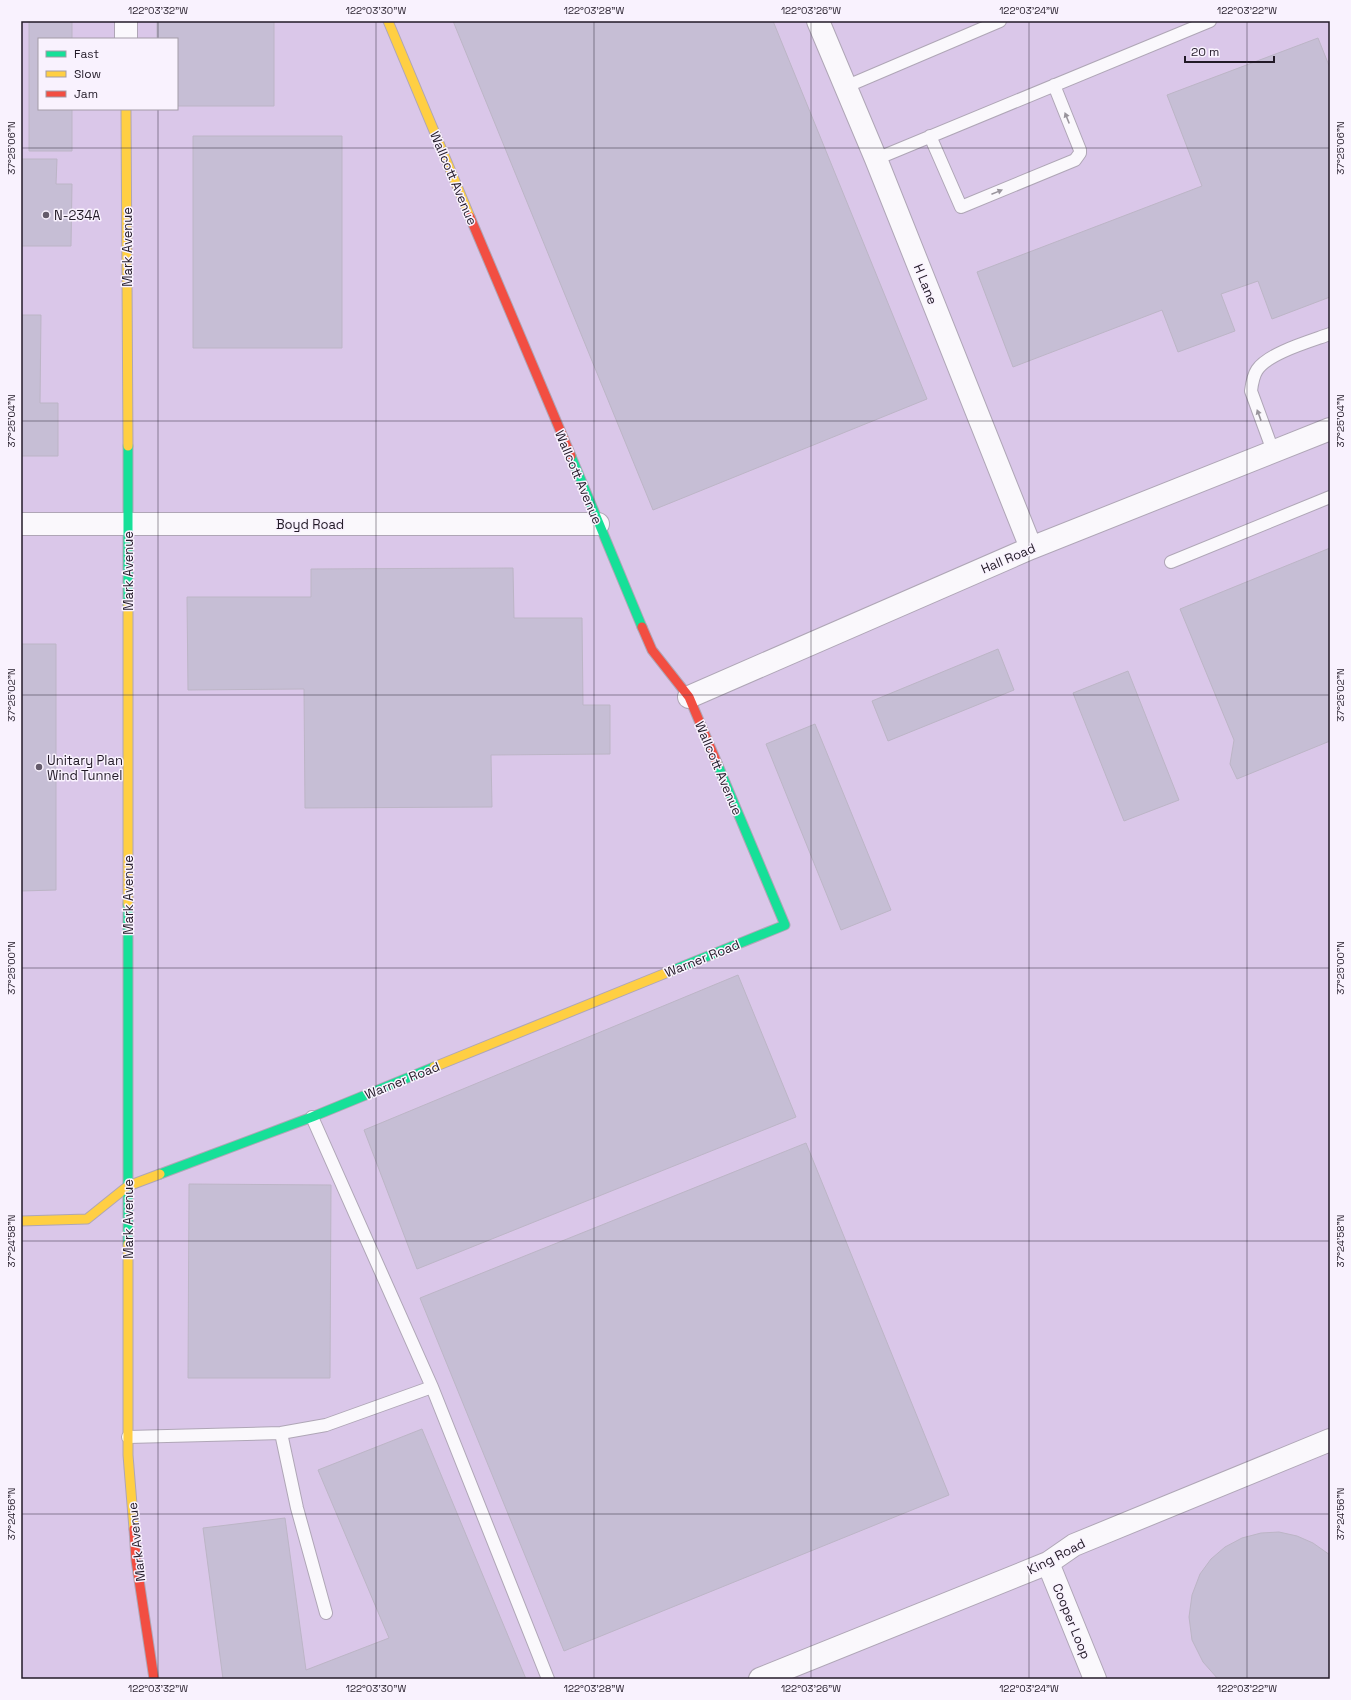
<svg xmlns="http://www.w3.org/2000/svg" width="1351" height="1700" font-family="'Space Grotesk',sans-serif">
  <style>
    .built { fill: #dac7e9; fill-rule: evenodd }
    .building { fill: #c6bed5; stroke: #bcb5c6 }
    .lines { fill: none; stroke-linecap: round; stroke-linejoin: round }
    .lane-casing { stroke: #afa6b6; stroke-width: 14 }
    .street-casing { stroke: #afa6b6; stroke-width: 24 }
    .fast-casing { stroke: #afa6b6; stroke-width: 11 }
    .slow-casing { stroke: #afa6b6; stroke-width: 11 }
    .jam-casing { stroke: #afa6b6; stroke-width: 11 }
    .lane { stroke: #faf8fc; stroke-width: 12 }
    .street { stroke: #faf8fc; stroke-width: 22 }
    .fast { stroke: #16e098; stroke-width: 9 }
    .slow { stroke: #ffcf43; stroke-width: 9 }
    .jam { stroke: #f24e42; stroke-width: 9 }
    .oneway { fill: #99949c }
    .ticks { fill: none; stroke: #221a27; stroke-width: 1; stroke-opacity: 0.45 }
    .poi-dot { fill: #645b6b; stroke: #f9f2fe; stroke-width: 1.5 }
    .labels { text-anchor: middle; stroke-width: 3; stroke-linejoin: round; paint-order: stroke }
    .street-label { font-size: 13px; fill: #221a27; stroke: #f9f2fe }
    .poi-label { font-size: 13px; fill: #221a27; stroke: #f9f2fe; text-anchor: start }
    .neatline { fill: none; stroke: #221a27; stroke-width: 1.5 }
    .ticks-label { font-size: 10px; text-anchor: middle; fill: #221a27 }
  </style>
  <rect width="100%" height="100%" fill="#dfd3e8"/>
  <path class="built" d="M21,21h1309v1658h-1309zM39,39h138v70h-138zM427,1295l126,328 -133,-325z"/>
  <path class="building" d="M29,21h43v18h-33v70h33v42h-43z
    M157,21h117v85h-97v-67h-20z
    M453,21h320l154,378 -274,111z
    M1318,38l12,30v229l-58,22 -14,-38 -37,13 14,37 -57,21 -16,-42 -149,57 -36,-95 225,-86 -35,-91z
    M193,136h149v212h-149z
    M21,159h36l-1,25h16l-1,62h-50z
    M21,315h20l-1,88h18v53h-37z
    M1330,548v193l-93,38 -7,-15 4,-24 -54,-131z
    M513,568l1,50h68l1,87h27v49l-119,1 1,52 -187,1 -1,-119 -116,1 -1,-93h124v-28z
    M21,644h35v246l-35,1z
    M998,649l16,41 -126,51 -16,-40z
    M1128,671l51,129 -55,21 -51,-128z
    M815,724l76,186 -50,20 -75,-186z
    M738,975l58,142 -379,152 -53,-139z
    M806,1143l143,352 -385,156 -144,-353z
    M189,1184l142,1 -1,193h-142z
    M422,1429l104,250h-303l-20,-151 82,-10 21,152 83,-32 -71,-168z
    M1279,1532l18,4 16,7 17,12v124h-112l-15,-17 -11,-22 -3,-23 3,-22 8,-21 11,-15 14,-12 17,-9 19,-5z"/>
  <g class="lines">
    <defs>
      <path id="lane" d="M845,87l155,-66
        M930,136l31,71 114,-47 5,-7v-3l-26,-65
        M876,159l334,-138
        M1273,451l-22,-60c1,-8 2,-15 6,-21 11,-17 54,-29 73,-36
        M1171,562l159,-65
        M432,1387l116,292
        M281,1433l16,75 29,105
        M128,1437l153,-4 45,-8 106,-38 -120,-270"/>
      <path id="street" d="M126,21v18
        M818,21l58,138 155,389
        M21,524h577
        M689,697l342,-149 299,-119
        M1048,1563l47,116
        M760,1679l288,-116 26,-18 256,-105"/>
      <path id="fast" d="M128,446v159
        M571,456l71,171
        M128,904v340
        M671,971l114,-46 -68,-162
        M160,1174l152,-57 122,-50"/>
      <path id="slow" d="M388,21l82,196
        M126,109l2,337
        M128,605v299
        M434,1067l237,-96
        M21,1221l66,-2 41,-33 32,-12
        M128,1244v211l6,74"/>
      <path id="jam" d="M470,217l101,239
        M642,627l10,23 37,47 28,66
        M134,1529l2,31 18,119"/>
    </defs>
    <use href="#lane" class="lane-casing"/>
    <use href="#street" class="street-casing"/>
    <use href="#fast" class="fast-casing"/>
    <use href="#slow" class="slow-casing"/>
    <use href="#jam" class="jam-casing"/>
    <use href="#lane" class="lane"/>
    <use href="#street" class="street"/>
    <use href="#fast" class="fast"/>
    <use href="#slow" class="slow"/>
    <use href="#jam" class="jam"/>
  </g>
  <defs><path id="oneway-solid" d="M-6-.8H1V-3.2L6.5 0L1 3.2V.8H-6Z"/></defs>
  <g class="oneway">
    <use href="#oneway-solid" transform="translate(1067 118) rotate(-112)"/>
    <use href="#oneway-solid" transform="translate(997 192) rotate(-22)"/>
    <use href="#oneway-solid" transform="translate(1259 415) rotate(-110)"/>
  </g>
  <path class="ticks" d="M158,21v18M376,21v1658M594,21v1658M811,21v1658M1029,21v1658M1247,21v1658M158,109v1570M21,148h1309M21,421h1309M21,695h1309M21,968h1309M21,1241h1309M21,1514h1309"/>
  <g class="poi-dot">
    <circle cx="46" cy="215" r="4"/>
    <circle cx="39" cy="767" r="4"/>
  </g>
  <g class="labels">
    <g class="street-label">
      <text transform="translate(454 178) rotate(67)" y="5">Wallcott Avenue</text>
      <text transform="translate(127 247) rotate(-90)" y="5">Mark Avenue</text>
      <text transform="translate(926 284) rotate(68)" y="5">H Lane</text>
      <text transform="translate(579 477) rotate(67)" y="5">Wallcott Avenue</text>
      <text x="310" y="529">Boyd Road</text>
      <text transform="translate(1008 558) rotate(-23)" y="5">Hall Road</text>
      <text transform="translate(128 571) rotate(-90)" y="5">Mark Avenue</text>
      <text transform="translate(719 768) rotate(67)" y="5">Wallcott Avenue</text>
      <text transform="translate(128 895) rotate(-90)" y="5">Mark Avenue</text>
      <text transform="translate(702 958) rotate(-22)" y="5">Warner Road</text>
      <text transform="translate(402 1080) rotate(-22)" y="5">Warner Road</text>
      <text transform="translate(128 1219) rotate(-90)" y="5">Mark Avenue</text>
      <text transform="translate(136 1542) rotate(-96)" y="5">Mark Avenue</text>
      <text transform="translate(1056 1556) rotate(-27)" y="5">King Road</text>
      <text transform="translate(1072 1621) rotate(68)" y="5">Cooper Loop</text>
    </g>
    <g class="poi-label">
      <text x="54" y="220">N-234A</text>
      <text x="47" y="765">Unitary Plan<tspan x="47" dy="15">Wind Tunnel</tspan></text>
    </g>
  </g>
  <rect width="1351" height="1700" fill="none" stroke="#f9f2fe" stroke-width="44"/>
  <rect x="38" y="38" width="140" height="72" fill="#f9f2fe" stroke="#a39ca8"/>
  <rect x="46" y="51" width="20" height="6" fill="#16e098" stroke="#a39ca8"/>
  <text x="74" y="58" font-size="12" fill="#221a27">Fast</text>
  <rect x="46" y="71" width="20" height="6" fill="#ffcf43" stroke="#a39ca8"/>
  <text x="74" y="78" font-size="12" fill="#221a27">Slow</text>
  <rect x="46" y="91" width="20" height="6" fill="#f24e42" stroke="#a39ca8"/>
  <text x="74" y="98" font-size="12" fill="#221a27">Jam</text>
  <path d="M1185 56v6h89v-6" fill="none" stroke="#221a27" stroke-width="2"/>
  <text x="1191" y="56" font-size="12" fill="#221a27" stroke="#f9f2fe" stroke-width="3" paint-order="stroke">20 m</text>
  <rect x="22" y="22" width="1307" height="1656" class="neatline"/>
  <g class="ticks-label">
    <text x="158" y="14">122°03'32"W</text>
    <text x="376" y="14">122°03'30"W</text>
    <text x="594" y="14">122°03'28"W</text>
    <text x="811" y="14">122°03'26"W</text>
    <text x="1029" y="14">122°03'24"W</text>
    <text x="1247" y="14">122°03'22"W</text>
    <text transform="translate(11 148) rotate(-90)" y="4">37°25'06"N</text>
    <text transform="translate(1340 148) rotate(-90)" y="4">37°25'06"N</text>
    <text transform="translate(11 421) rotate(-90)" y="4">37°25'04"N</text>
    <text transform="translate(1340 421) rotate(-90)" y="4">37°25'04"N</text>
    <text transform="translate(11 695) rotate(-90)" y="4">37°25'02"N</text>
    <text transform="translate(1340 695) rotate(-90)" y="4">37°25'02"N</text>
    <text transform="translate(11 968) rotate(-90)" y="4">37°25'00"N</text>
    <text transform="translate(1340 968) rotate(-90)" y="4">37°25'00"N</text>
    <text transform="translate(11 1241) rotate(-90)" y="4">37°24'58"N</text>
    <text transform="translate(1340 1241) rotate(-90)" y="4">37°24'58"N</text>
    <text transform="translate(11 1514) rotate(-90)" y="4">37°24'56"N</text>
    <text transform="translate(1340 1514) rotate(-90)" y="4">37°24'56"N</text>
    <text x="158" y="1692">122°03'32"W</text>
    <text x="376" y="1692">122°03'30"W</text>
    <text x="594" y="1692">122°03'28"W</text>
    <text x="811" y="1692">122°03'26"W</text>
    <text x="1029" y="1692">122°03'24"W</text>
    <text x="1247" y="1692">122°03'22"W</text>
  </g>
</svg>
